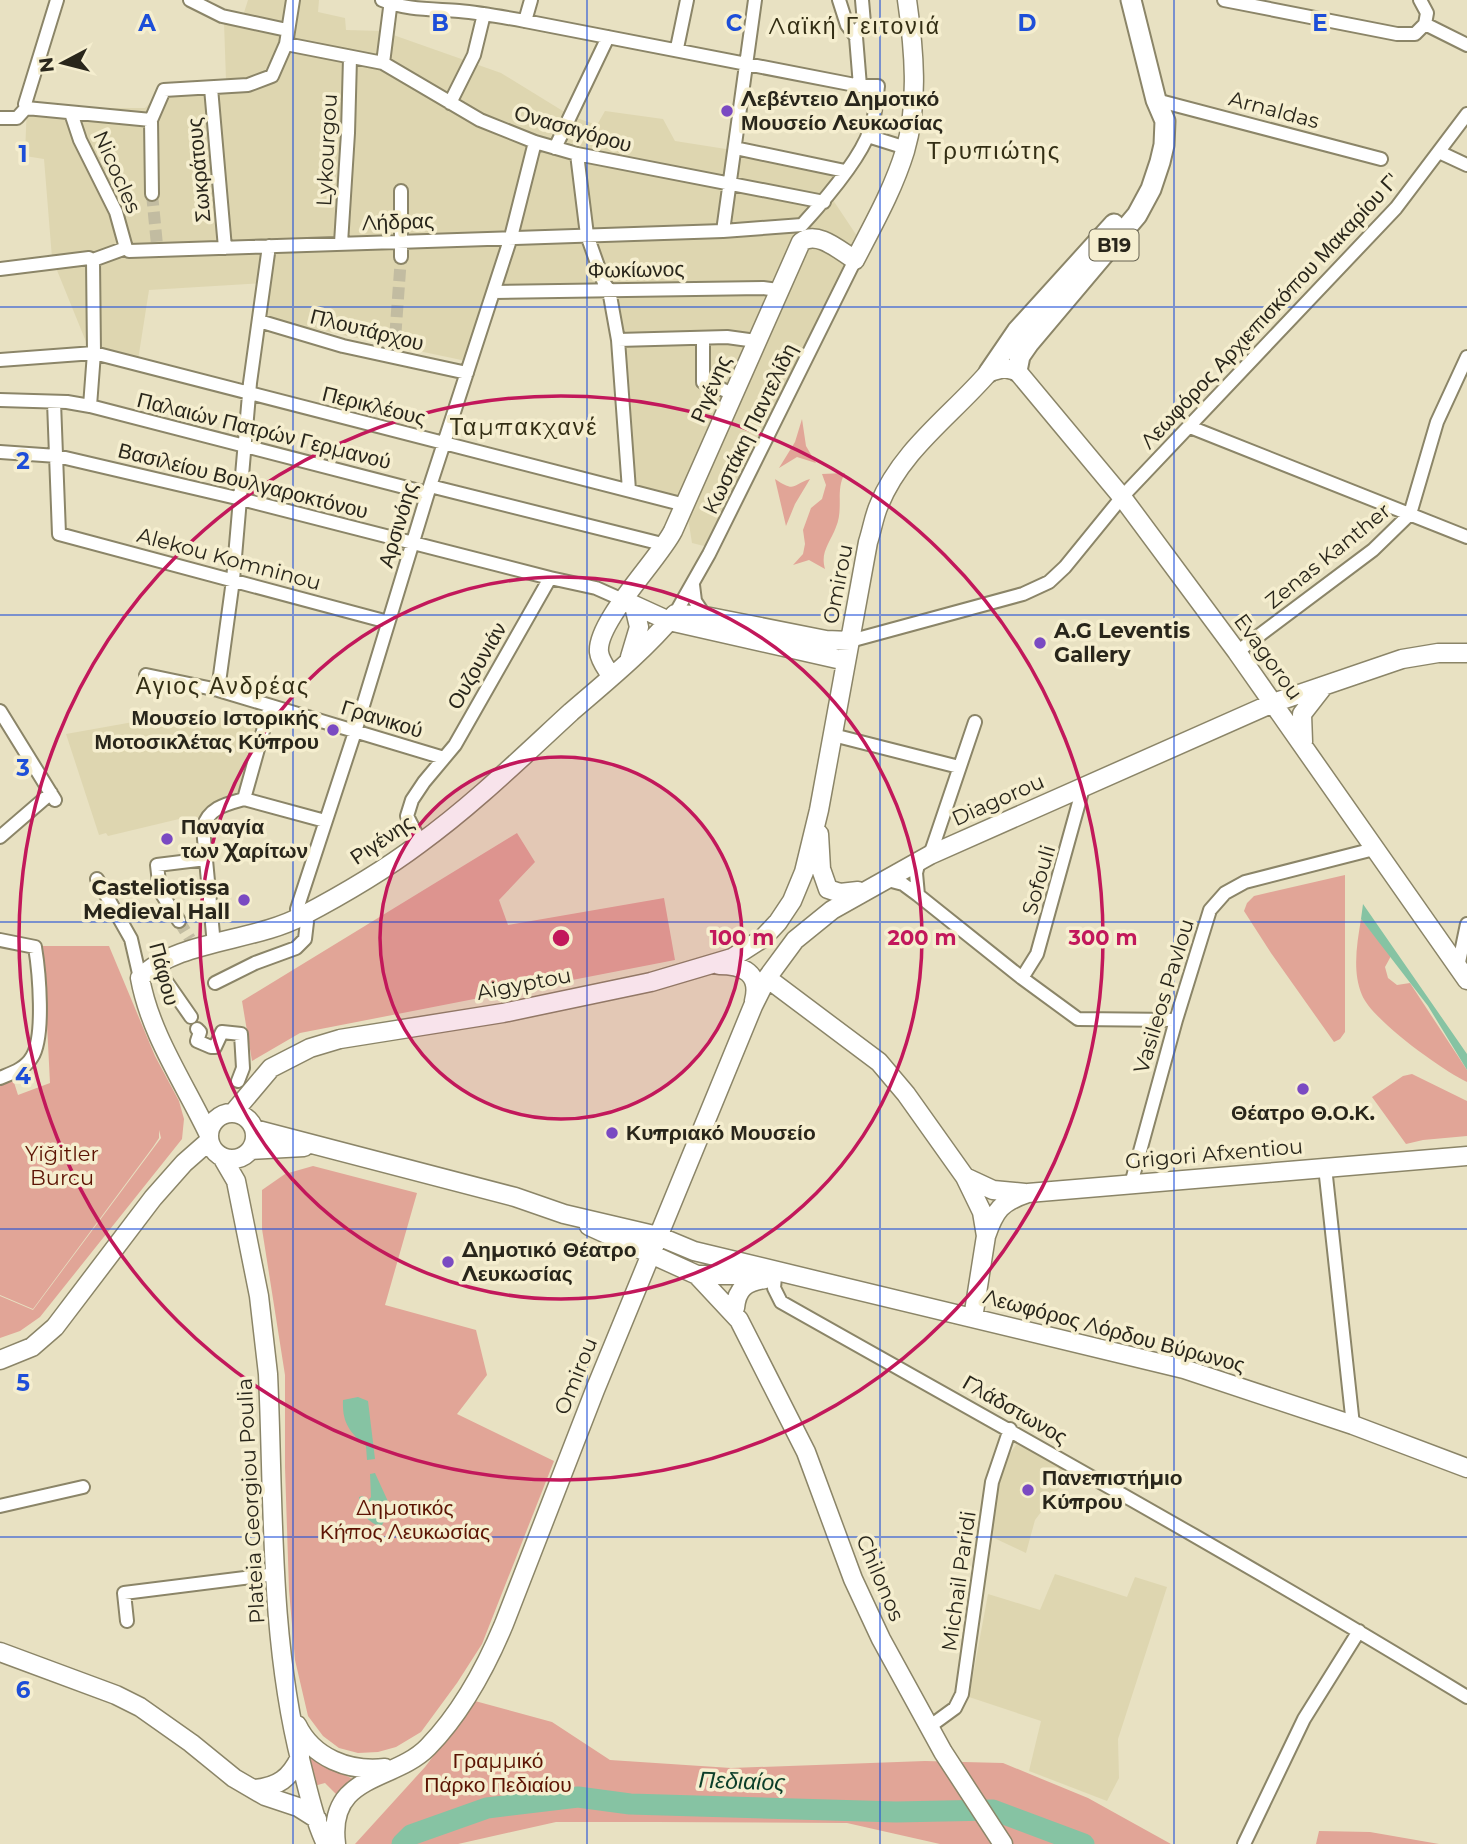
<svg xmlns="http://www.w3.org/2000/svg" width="1467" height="1844" font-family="Montserrat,sans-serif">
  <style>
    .built { fill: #ded6b0 }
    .green { fill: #e1a597 }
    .water { fill: #86c3a3 }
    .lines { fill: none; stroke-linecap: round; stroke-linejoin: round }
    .river { stroke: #86c3a3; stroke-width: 21 }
    .street-tunnel { stroke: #c2bca1; stroke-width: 12; stroke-dasharray: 12 6; stroke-linecap: butt }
    .street-casing { stroke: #8b8568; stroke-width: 16 }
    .secondary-casing { stroke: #8b8568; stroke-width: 21 }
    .primary-casing { stroke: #8b8568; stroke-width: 23 }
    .street { stroke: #fff; stroke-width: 12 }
    .secondary { stroke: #fff; stroke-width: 18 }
    .primary { stroke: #fff; stroke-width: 19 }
    .grid { fill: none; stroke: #1d4ed8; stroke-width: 2; stroke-opacity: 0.55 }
    .ring { fill: none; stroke: #c2185b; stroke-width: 3.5 }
    .poi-dot { fill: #7a4ac2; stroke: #f5eecf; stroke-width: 2.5 }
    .labels { text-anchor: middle; stroke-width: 7; stroke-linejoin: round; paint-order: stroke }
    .shield { fill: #f5eecf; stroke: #666251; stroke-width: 2 }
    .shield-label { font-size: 19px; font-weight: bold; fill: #29261b }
    .poi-label { font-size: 21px; font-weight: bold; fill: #29261b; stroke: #f5eecf; text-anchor: start }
    .street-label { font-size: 21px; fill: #29261b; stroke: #f5eecf }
    .park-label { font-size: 21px; fill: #5c1303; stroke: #f5eecf }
    .neighbourhood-label { font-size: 23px; letter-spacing: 2px; fill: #332e14; stroke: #f5eecf }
    .water-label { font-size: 23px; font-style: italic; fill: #0b3e29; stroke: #f5eecf }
    .quarter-label { font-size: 24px; letter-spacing: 2px; fill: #332e14; stroke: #f5eecf }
    .grid-label { font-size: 23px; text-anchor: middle; font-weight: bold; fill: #1d4ed8; stroke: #f5eecf; stroke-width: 7; stroke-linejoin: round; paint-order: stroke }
    .centre { fill: #c2185b; stroke: #f5eecf; stroke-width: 3.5 }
    .ring-label { font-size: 21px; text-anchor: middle; font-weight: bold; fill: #c2185b; stroke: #f5eecf; stroke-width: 7; stroke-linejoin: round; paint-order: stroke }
  </style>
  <rect width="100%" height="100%" fill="#e8e1c2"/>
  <path class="built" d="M248,0h71l-1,12 27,6 1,12 36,1 119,42 70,43 26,9 8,-14 58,8 12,22 171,27 -13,32 28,42 -153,305 -16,-4 -4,-25 2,-12 -65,-21 -18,-192 -107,-4 -29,73 -209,-44 4,-35 -117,7 -11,70 -47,-6 -39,-96 -8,-99 -19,-3 2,-54 62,6h56l23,-23 58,-5 -2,-58h17z
    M208,714l28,9 2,-4 21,10 -18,63 -20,6 -25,21h-17l-71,17 -2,-3 -7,2 -33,-101 84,-15 53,9z
    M1018,1442l52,32 -35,46 -9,33 -34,-16 7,-67z
    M1055,1574l72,23 8,-20 32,10 -49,152 1,39 -12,23 -78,-30 12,-50 -72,-24 19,-103 52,16z"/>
  <path class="green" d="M802,419l4,27 10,17 -19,-6 -18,11 16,-26z
    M845,473c-10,17 -1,35 -9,54 -6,16 -16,25 -11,42l-16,-9 -16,5 10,-11 2,-10 -2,-14 8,-22 11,-9 4,-14 -4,-11z
    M775,479c21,14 16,6 35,0l-15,25 -9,22z
    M517,833l18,29 -36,38 9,25 156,-27 11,62 -375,73 -48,28 -10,-60z
    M1345,875v157l-5,7 -6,3 -63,-89 -27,-42 3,-8 7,-7z
    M1361,919l30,37 -6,11 3,11 9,7 13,-2 57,87v12c-25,-12 -95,-62 -105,-87 -10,-24 -5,-51 -1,-76z
    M43,946h66l46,110 24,45 5,18 -2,20 -142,178 -20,14 -20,7v-42l33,14 128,-172 -2,-8v8l-6,9 -120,162 -33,-14v-217l11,-5 7,22 32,-12z
    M1412,1074l55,27v35l-44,4 -17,4 -34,-47 31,-21z
    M313,1166l104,27 -32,112 91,25 11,45 -30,39 97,47 -72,183 -25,39 -36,49 -25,15 -18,5 -20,1 -19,-5 -16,-12 -15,-20 -13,-56 -6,-70 -4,-123v-92l-23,-146v-39l23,-16z
    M475,1701l77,21 58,38 121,8 194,-7 78,2 85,35 83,46h-231l-93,-21 -191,-1h-100l-98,22h-103l70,-77z
    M308,1757l49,24 -18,16 -14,-14 -11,3z
    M1319,1831l51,1 69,12h-123z"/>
  <path class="water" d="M1363,904l104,150v16l-39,-64 -67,-87z
    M358,1397l10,4 7,58 -8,1 -1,-14c-17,-14 -24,-24 -23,-46z
    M375,1473l16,35 -10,19c-15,-6 -21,-14 -22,-30l4,-1 4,6 4,-5 -1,-23z"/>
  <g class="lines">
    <path class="river" d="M402,1844l9,-9 76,-27 91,-11 52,7 266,8 97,-2 91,34"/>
    <path class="street-tunnel" d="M152,194l5,51
      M394,353l7,-96
      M179,921l11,18"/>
    <defs>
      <path id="street" d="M190,0l32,16 65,14
        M382,0c23,10 51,9 77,11 22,2 44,6 66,10l335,65h18c-2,15 -2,30 -8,44 -10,29 -47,72 -68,95
        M839,0l8,25 9,12 4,49
        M1224,0l173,34h18l10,-10
        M1420,0l7,13 -2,11
        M525,21l6,-21
        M1425,24l42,21
        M855,33l9,-10 -2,-23
        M286,44l97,19 97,57 55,22 42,12 247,48
        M677,48l10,-48
        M383,63l8,-63
        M211,88l14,160
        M1156,100l225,59
        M450,103l24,-48 10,-41
        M26,108l125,12
        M26,108l-1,-4 32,-104
        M71,113l9,27 36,72 10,36
        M0,118h17l9,-10
        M868,136l38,12
        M555,148l53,-111
        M735,148l110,23
        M1439,152l28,13
        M577,154l10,81 17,48 5,7 9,50 11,150
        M152,194l-1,-74 13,-30 84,-5 24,-9 14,-32 7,-44
        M723,231l32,-231
        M341,243l7,-110 2,-75
        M401,257v-66
        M0,269l89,-11 4,2 33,-12 3,3 30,-1 564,-19 79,-6
        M494,292l269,-4 15,2
        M259,321l84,25 124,27
        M703,338v44l31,12
        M618,340l109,-3 29,4
        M0,360l94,-7 591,152
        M0,400l67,2 23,4 337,87
        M54,402l5,132 329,88
        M90,406l4,-53 -1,-93
        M1190,427l277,110
        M0,452l57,4 184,43 309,79 46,10 27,12
        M430,486l236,59
        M693,585l2,16 10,15
        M675,614l34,-60 146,-294
        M850,641l173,-47 26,-12 16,-15 57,-70 274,-289 71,-94
        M1237,652l136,-102 37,-36 27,-92 30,-65
        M146,675l72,15 226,68
        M218,690l15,-110 17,-197 19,-137
        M0,711l55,89
        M833,735l126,32
        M244,799l26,-93
        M244,799l81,22
        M0,837l51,-44
        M421,843l-14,-27 5,-16 12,-18 31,-37 95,-167
        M930,855l45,-133
        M97,879l34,60 9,39
        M888,880l15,4 15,11 104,83 56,41 98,1
        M918,895l-2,-22 3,-12
        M298,918l-1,-9 58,-177 75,-246 81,-249 24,-95
        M179,921l-19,-30 -3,-26 49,-6
        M0,940l35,7c4,24 10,90 -3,110 -7,12 -20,16 -32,21
        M214,945l-11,-117c5,-20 23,-24 41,-29
        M1458,967l9,-43
        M159,971l32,46
        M1022,978l15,-24 46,-166
        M215,983l40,-20 41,-15 9,-9 2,-17 -3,-7
        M197,1029l3,3 -3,9 14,6h4l7,-15 19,2 2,34 -5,13
        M1325,1167l28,258
        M1131,1184l45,-164 34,-110 15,-17 20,-11 129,-33
        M775,1277l-1,11 7,14c230,130 461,257 686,395
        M0,1506l83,-19
        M127,1621l-3,-28 152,-19
        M929,1727l26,-19 7,-14 30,-212 18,-53
        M1244,1844l60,-125 55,-88"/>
      <path id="secondary" d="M623,600l46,21 177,40
        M680,614l25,2 121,24 24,1
        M630,657l9,-30 -5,-21
        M611,676c-4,-7 -11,-15 -12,-24 -3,-30 60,-93 74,-121l128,-289c17,-12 39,9 54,18 18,-35 38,-70 50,-109 14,-47 9,-103 2,-151
        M1303,742l-1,-28 21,-27
        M819,834l2,35 7,20 12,4 18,-2
        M719,965c24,0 42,8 35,36
        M767,978l112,84 27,32 59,83 17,35 4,24 -13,82
        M209 1136a23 23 0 1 1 46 0a23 23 0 1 1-46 0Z
        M233,1113l38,-45 39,-20 30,-9 163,-26 148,-31 81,-24 31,-20 15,-16 14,-21 12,-29 15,-62 49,-268c4,-12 6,-26 11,-37 23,-56 72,-89 110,-133l15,-4 13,3 105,126 115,155 230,328
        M254,1129l261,68 49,17 94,22 36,15 490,118 169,56 114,43
        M209,1135c-24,-51 -59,-101 -69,-157 36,-38 114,-36 162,-62 40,-21 81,-45 117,-72 54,-39 103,-87 152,-132 36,-31 74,-62 104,-98
        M251,1150l53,-3
        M222,1157l14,24 23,115 9,78c6,129 1,263 33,389 7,27 13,56 25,81
        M965,1177l28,13 32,3
        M589,1226l108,49h67
        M986,1236c9,-26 15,-34 42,-43l439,-37
        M697,1275l42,45 67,132 47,127 28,60 62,113 60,92
        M735,1308c2,-20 11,-26 30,-29
        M0,1360l32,-13 23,-20 98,-129 31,-35 25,-22
        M0,1652l116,43 24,12 51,36 43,35 31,18 33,11 19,12
        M297,1725c16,33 52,47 88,43
        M255,1789c23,-2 35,-11 45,-32
        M336,1844c-9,-71 58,-62 92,-97 33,-34 58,-80 76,-123l91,-234 158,-384 14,-28 28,-38 37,-30 98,-55 343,-152 129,-44 36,-6h29"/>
      <path id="primary" d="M1017,371l3,-15 9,-13 108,-128 14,-26 9,-27 4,-17 1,-24 -9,-21 -25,-100
        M989,372l28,-41 97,-107"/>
    </defs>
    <use href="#street" class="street-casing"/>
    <use href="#secondary" class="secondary-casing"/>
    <use href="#primary" class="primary-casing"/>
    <use href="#street" class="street"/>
    <use href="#secondary" class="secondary"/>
    <use href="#primary" class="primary"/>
  </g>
  <path class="grid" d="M293,0v1844M587,0v1844M880,0v1844M1174,0v1844M0,307h1467M0,615h1467M0,922h1467M0,1229h1467M0,1537h1467"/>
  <circle cx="561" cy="938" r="181" fill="#c2185b" fill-opacity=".12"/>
  <g class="ring">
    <circle cx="561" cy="938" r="181"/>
    <circle cx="561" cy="938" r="361"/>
    <circle cx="561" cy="938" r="542"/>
  </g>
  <g class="poi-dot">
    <circle cx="727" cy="111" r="7"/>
    <circle cx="1040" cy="643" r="7"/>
    <circle cx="333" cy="730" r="7"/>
    <circle cx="167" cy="839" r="7"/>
    <circle cx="244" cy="900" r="7"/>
    <circle cx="1303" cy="1089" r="7"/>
    <circle cx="612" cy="1133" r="7"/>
    <circle cx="448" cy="1262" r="7"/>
    <circle cx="1028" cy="1490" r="7"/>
  </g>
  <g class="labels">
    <rect class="shield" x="1089.5" y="229.5" width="49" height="31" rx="5"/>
    <g class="shield-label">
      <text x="1114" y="252">B19</text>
    </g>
    <g class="poi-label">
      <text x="741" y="106">Λεβέντειο Δημοτικό<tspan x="741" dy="24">Μουσείο Λευκωσίας</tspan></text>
      <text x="1054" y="638">A.G Leventis<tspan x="1054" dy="24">Gallery</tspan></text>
      <text x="319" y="725" text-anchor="end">Μουσείο Ιστορικής<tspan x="319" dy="24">Μοτοσικλέτας Κύπρου</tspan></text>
      <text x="181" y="834">Παναγία<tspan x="181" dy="24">των Χαρίτων</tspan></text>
      <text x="230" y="895" text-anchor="end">Casteliotissa<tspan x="230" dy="24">Medieval Hall</tspan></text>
      <text x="1303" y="1120" text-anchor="middle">Θέατρο Θ.Ο.Κ.</text>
      <text x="626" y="1140">Κυπριακό Μουσείο</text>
      <text x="462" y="1257">Δημοτικό Θέατρο<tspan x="462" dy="24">Λευκωσίας</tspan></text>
      <text x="1042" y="1485">Πανεπιστήμιο<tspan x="1042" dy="24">Κύπρου</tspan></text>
    </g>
    <g class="street-label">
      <text transform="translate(1274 110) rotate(15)" y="7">Arnaldas</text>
      <text transform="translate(573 129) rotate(16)" y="7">Ονασαγόρου</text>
      <text transform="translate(327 150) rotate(-87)" y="7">Lykourgou</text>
      <text transform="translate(199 170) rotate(-95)" y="7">Σωκράτους</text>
      <text transform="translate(117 172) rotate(66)" y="7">Nicocles</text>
      <text transform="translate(398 222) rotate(-2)" y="7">Λήδρας</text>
      <text transform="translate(636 270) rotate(-1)" y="7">Φωκίωνος</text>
      <text transform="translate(1270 311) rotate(-47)" y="7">Λεωφόρος Αρχιεπισκόπου Μακαρίου Γ'</text>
      <text transform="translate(367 330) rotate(14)" y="7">Πλουτάρχου</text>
      <text transform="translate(711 389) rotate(-67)" y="7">Ριγένης</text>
      <text transform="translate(374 406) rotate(14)" y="7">Περικλέους</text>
      <text transform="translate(750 429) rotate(-64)" y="7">Kωστάκη Παντελίδη</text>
      <text transform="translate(264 431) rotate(14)" y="7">Παλαιών Πατρών Γερμανού</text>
      <text transform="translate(243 481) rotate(14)" y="7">Βασιλείου Βουλγαροκτόνου</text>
      <text transform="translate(398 525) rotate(-73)" y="7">Αρσινόης</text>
      <text transform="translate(1328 556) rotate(-39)" y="7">Zenas Kanther</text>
      <text transform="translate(229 559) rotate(15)" y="7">Alekou Komninou</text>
      <text transform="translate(838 584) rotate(-79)" y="7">Omirou</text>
      <text transform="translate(1268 657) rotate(54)" y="7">Evagorou</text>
      <text transform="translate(477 666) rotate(-60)" y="7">Ουζουνιάν</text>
      <text transform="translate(382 719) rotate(17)" y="7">Γρανικού</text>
      <text transform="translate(998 800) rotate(-24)" y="7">Diagorou</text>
      <text transform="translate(382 840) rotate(-34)" y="7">Ριγένης</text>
      <text transform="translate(1039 880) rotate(-74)" y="7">Sofouli</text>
      <text transform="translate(164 974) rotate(75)" y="7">Πάφου</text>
      <text transform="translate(524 984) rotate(-11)" y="7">Aigyptou</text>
      <text transform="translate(1164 996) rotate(-73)" y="7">Vasileos Pavlou</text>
      <text transform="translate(1214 1154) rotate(-5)" y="7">Grigori Afxentiou</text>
      <text transform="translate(1114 1331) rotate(15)" y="7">Λεωφόρος Λόρδου Βύρωνος</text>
      <text transform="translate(576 1376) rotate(-68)" y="7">Omirou</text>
      <text transform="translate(1015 1410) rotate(30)" y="7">Γλάδστωνος</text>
      <text transform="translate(251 1501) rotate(-93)" y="7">Plateia Georgiou Poulia</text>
      <text transform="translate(880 1578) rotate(67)" y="7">Chilonos</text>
      <text transform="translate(959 1581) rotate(-82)" y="7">Michail Paridi</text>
    </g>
    <g class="park-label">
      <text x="62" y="1161">Yiğitler<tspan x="62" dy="24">Burcu</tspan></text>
      <text x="405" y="1515">Δημοτικός<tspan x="405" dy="24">Κήπος Λευκωσίας</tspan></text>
      <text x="498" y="1768">Γραμμικό<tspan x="498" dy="24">Πάρκο Πεδιαίου</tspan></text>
    </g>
    <g class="neighbourhood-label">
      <text x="855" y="34">Λαϊκή Γειτονιά</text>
      <text x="524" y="435">Ταμπακχανέ</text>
      <text x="223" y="694">Αγιος Ανδρέας</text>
    </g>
    <g class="water-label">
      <text transform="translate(742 1781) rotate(2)" y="8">Πεδιαίος</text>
    </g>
    <g class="quarter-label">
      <text x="994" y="159">Τρυπιώτης</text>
    </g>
  </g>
  <g class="grid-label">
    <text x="147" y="31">A</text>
    <text x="440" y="31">B</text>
    <text x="734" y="31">C</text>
    <text x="1027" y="31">D</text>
    <text x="1320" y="31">E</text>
    <text x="23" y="162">1</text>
    <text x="23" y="469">2</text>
    <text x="23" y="776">3</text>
    <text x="23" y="1084">4</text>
    <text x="23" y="1391">5</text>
    <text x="23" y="1698">6</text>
  </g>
  <circle cx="561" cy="938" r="10" class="centre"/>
  <g class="ring-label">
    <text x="742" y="945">100 m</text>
    <text x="922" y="945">200 m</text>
    <text x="1103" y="945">300 m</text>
  </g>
  <g transform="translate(63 63) rotate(263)" stroke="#f5eecf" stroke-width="5" paint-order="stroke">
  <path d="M0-5L12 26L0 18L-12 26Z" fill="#29261b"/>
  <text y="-10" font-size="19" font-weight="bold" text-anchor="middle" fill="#29261b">N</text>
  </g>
</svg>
